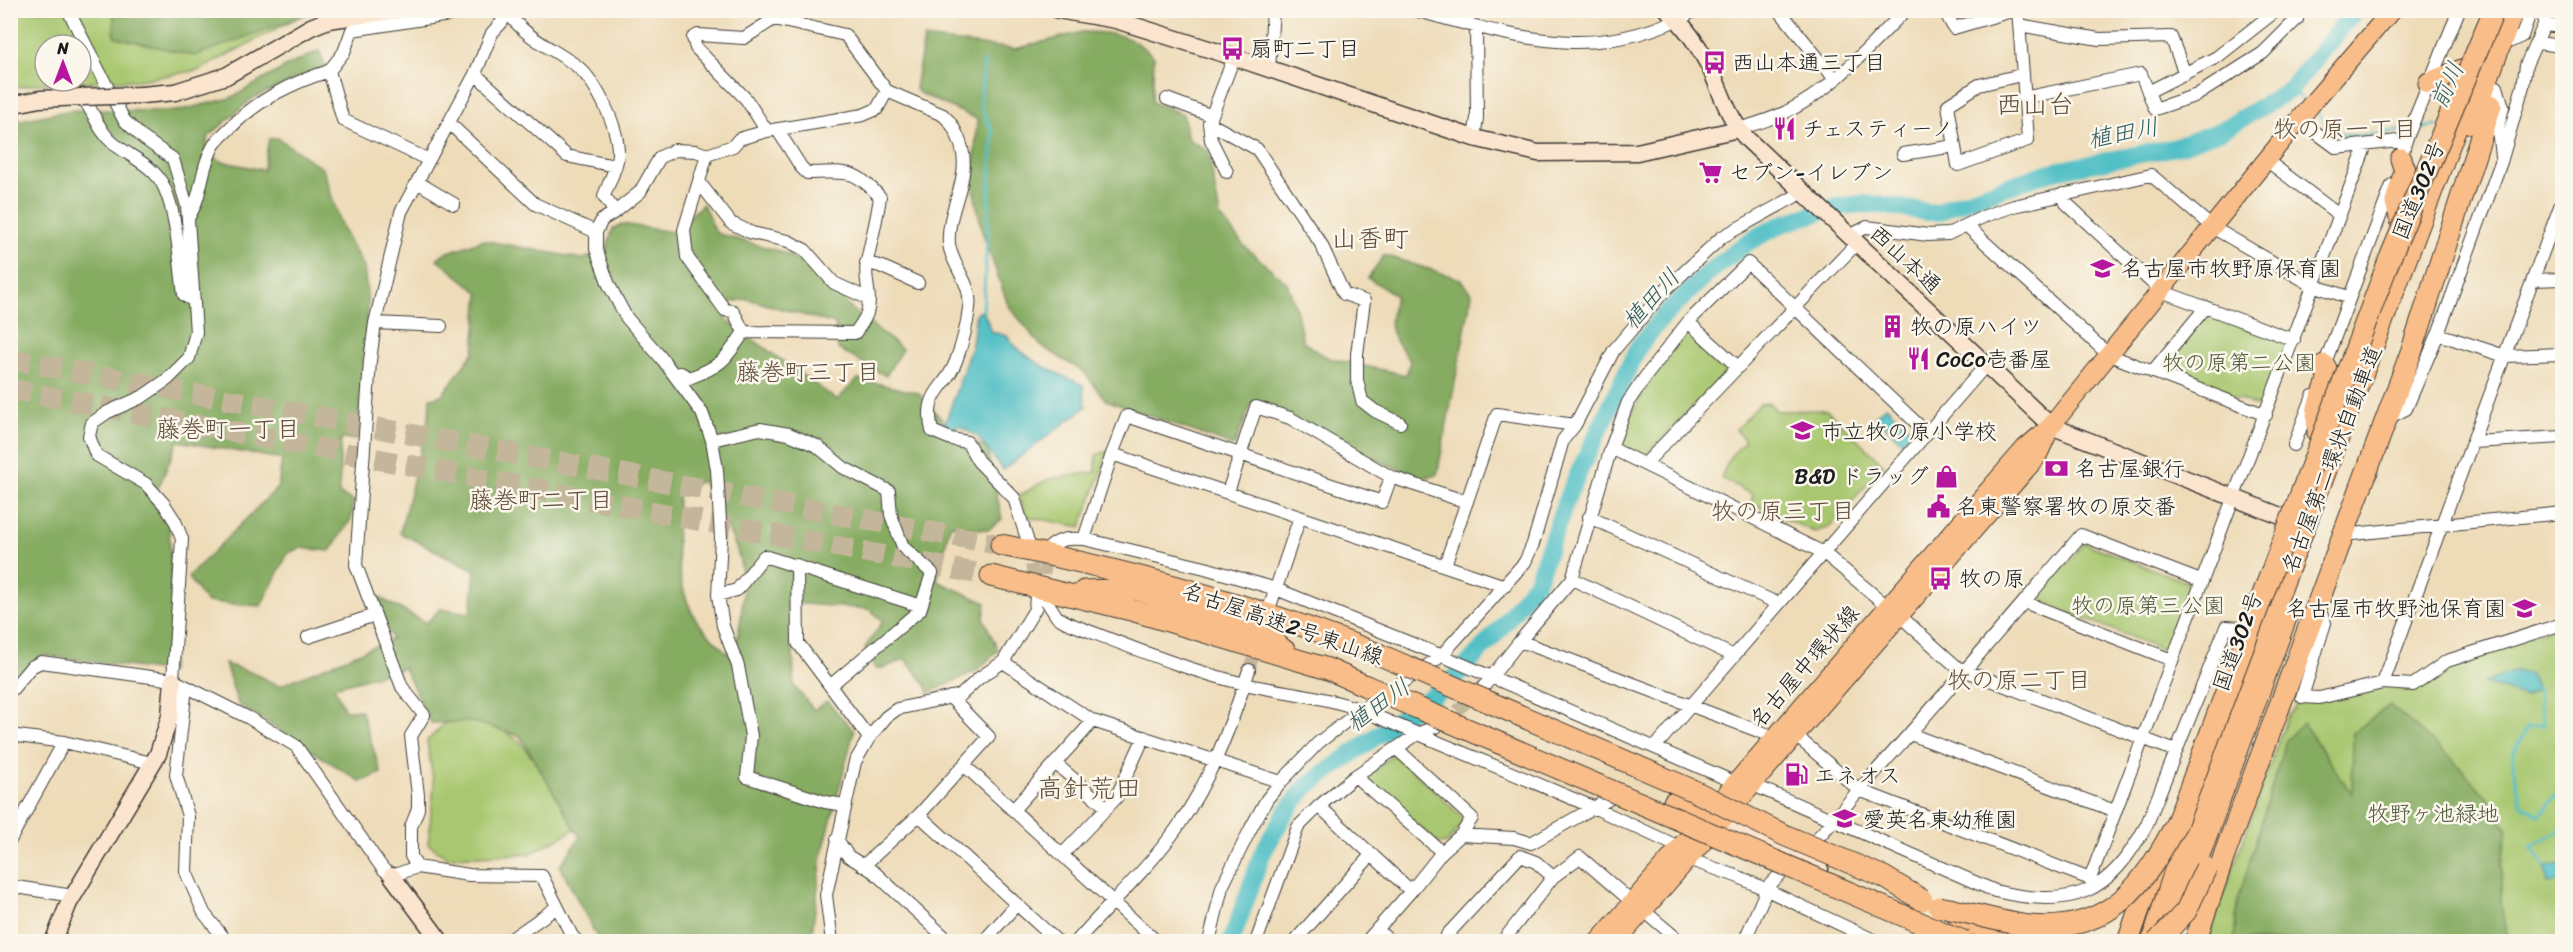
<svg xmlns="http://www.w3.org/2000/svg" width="2573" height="952" font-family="Sriracha,'Klee One',sans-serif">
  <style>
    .green { fill: #a8c76f; stroke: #627246; stroke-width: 1.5; fill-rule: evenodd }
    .forest { fill: #86ac62; stroke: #51643f; stroke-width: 1.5; fill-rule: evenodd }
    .water { fill: #51bfc6; stroke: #366e71; stroke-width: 1.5 }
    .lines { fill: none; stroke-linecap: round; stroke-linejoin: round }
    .stream { stroke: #51bfc6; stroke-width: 3 }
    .river { stroke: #51bfc6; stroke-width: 18 }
    .street-tunnel { stroke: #c4b69a; stroke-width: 12; stroke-dasharray: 12 6; stroke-linecap: butt }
    .highway-tunnel { stroke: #c4b69a; stroke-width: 21; stroke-dasharray: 21 10; stroke-linecap: butt }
    .street-casing { stroke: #3c3934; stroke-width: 14 }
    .secondary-casing { stroke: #3c3934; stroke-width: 19 }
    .primary-casing { stroke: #3c3934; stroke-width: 20 }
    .highway-casing { stroke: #3c3934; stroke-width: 23 }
    .street { stroke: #fff; stroke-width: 12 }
    .secondary { stroke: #fce5cf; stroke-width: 16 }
    .primary { stroke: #f8bd88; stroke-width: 18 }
    .highway { stroke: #f8bd88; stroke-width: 21 }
    .secondary-bridge-casing { stroke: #3c3934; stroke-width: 19; stroke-linecap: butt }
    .highway-bridge-casing { stroke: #3c3934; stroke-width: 23; stroke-linecap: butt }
    .secondary-bridge { stroke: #fce5cf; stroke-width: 16 }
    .highway-bridge { stroke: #f8bd88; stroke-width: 21 }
    .labels { text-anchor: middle; stroke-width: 5; stroke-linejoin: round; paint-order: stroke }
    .poi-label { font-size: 22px; fill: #1c1c1c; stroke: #fbf7ec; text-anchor: start }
    .street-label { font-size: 22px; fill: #1c1c1c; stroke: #fbf7ec }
    .park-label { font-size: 22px; fill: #4d5839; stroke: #fbf7ec }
    .water-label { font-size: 24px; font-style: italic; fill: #315d60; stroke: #fbf7ec }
    .neighbourhood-label { font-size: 24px; fill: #614d3a; stroke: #fbf7ec }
    .quarter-label { font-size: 26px; fill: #614d3a; stroke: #fbf7ec }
  </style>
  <rect width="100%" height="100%" fill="#fbf7ec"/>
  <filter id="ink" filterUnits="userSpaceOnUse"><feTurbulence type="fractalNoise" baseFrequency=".0167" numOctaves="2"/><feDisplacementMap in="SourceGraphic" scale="12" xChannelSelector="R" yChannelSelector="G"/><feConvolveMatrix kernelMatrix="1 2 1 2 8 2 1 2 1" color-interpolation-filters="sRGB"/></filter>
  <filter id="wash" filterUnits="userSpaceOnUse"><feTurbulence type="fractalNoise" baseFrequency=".008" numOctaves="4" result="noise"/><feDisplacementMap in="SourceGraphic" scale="24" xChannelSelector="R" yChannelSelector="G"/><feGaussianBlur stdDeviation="1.35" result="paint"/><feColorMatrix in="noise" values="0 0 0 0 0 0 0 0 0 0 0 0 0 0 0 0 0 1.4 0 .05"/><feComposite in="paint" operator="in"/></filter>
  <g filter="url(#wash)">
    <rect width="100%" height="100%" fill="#eedcb9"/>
    <path class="green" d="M10,11h305l-9,2 -107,57 -60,10 -101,4 -27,4zM45,45h36v36h-36z
      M2207,314l81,29 -26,65 -94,-36 -2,-5z
      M1690,329l42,37 -88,91 -24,-12 -2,-4 36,-70z
      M1769,403l8,8 50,-1 57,55 -56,63 -14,4 -63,-29 2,-8 -32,-17 9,-21 15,-16 -9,-12 24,-25z
      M1109,451l-28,76 -56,-11 -2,-11 -6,-8 31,-18 48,-7v-17z
      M2084,543l108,41 1,5 -22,59 -7,2 -127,-50z
      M2562,624v317l-355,1 79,-223 16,-22 81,-14 30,2 34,-24z
      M452,716l42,7 26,19 64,82 -54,30 -83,3 -19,-13 6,-58 -7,-45z
      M1391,756h6l66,62 1,4 -17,21 -8,1 -74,-65z"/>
    <path class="forest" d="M113,11v-1l202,1 -120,45 -80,-19z
      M1082,32c30,0 50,2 72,25l-2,45 31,12 5,25 20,12 12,65 24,30 43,37 9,25 7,34 25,16 78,17 4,-14c-20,-29 -25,-30 -14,-66l-28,-17 16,-23 76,24 12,15 -35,181 -15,3 -63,-25 -107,-50 -18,43 -128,-46 -22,-28 -43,-26 -33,-41 -26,-74 -9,-44 4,-68 -58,-26 -4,-5 9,-50 91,11z
      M319,51l7,15 -73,32 -45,39 -2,13 14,11 43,9 6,-31 9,-1 45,31 19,59 22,39 4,35 -11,137h-16l-2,55 14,7 -2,18 -21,32 -30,-3 -12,5 -27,53 -55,-4 -18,-25 90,-90 4,-28 -104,-18 -26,62 17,18 3,79 -1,72 -129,-17 -31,30v-563l60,-12 106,1 54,-13 56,-32z
      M703,204l13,29 66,19 25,13 47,46 48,38 -16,27 -48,-27 -3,-25 -88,-25 -16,3 -5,18 111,80 21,-21 60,14 28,31 41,25 15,70 -14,11 -38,-5 -13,56 49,22 -2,16 14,31 -20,20 -49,23 -3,-8 -21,-26 -21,9 -9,1 -10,-21 18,-27 -14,-12 -77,-6 2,83 20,24 13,-9 27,30 -32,124 -11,86h-212l-39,-75 20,-29 -60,-101 -46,-14 -43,1 -27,-55 -70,19 11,23h16l20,63 -20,9 -123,-78 -13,-40 28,9 26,13 113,-47 -19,-45 53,29 14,-14 31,4 4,-43 -75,-37 29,-117 1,-18 12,-3 32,-43 5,-59 -42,-34 6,-5 40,-14 100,19 23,-8 7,-22 9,-5 50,8zM702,481c11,21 34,59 38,80 6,25 2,64 -6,88l-7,4c-10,-11 -24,-22 -32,-35 -21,-37 -20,-86 -16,-128z
      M2390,705l62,54 35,38 20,32c-5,30 -12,85 4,112h-277l3,-37 49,-164 17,-17 49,71 1,-61z"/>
    <path class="water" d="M983,311l9,21 15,4c15,23 51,38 76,49l3,22 -83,63 -25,-33 -18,-11 -13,4 -2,-6 27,-80 4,-31z
      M1886,406l26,25 -10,11 -27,-26z
      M2515,671l15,3 7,15 -11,8 -42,-14z
      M2562,864v16l-14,4 -3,-17z"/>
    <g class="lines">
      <path class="stream" d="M2543,35l19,2
        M2290,90l15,12
        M2315,110c6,7 13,16 20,21 15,11 53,1 71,-1
        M2415,129l21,-3
        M983,311l10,-178 -13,-28 4,-44
        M2537,689l7,36 -16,2 -14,24 -1,16 8,37 19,11 14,-18 8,2
        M2545,867l-14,-20 31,-18"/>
      <path class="river" d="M1231,942l31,-88 22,-39 22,-28 145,-105 49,-53 37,-48 32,-88 66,-139 4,-8 22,-27 48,-47 39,-30 34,-18 54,-17 24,-3 21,1 46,7h12l11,-6 100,-34 126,-25 46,-17 68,-40 65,-80"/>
    </g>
  </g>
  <g filter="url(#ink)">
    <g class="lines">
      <path class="street-tunnel" d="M1028,547l8,45
        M1046,593l-2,-30 4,-12
        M1249,670l9,-27
        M1443,722l35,-29"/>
      <path class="highway-tunnel" d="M10,359l991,186
        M10,389l981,187"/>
      <defs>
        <path id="street" d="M68,10l56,110 19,18 30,21 14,47 9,126 -7,26 -21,21 -26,18 -34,15 -16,11 -3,13 7,19 50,29 18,20 11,17 7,18 -9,141
          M506,10c18,27 42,36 68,54 21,14 44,62 44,88 0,14 -9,30 -14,44l11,16 25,-20 20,-35 15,-7 21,1 11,4 26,-9 6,-7 28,-8 96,-16 14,-6 10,-18
          M1414,10c103,27 182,56 282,0
          M1779,10l56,69
          M1944,10l10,18 61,-18
          M2018,10l10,130 -70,25 -10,-60 31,-20 42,-10
          M2019,25l80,14 72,-2 14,37
          M2544,25l18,2
          M2511,41l11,-5 9,-26
          M2537,43l25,3
          M1234,57l-25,66 48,26 64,95 23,50 20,7 -7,53v26l5,21 13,10 25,12
          M1269,69l4,-59
          M329,71l15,-19 8,-22 97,-15 2,-5
          M475,74l92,82 48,10
          M2497,87l6,20 -5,22 3,27
          M2148,92l69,-35 60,-47
          M82,97c12,14 16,34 31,46 17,14 41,22 51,44 13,27 16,78 20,108l10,6
          M2023,98l118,-24 14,35 42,-14 66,-42 34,-34 -5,-9
          M1167,99l43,16
          M2299,120l38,28 69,-8
          M449,123l86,81 61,28
          M1209,123l2,17 16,32
          M1738,129c17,-5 32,-9 48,-17 47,-22 83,-66 120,-102
          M767,131l-21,-32 -50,-51 -3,-10 5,-3 46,3 30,-19 71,16 42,56 56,24c8,7 11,13 15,22 18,39 -12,69 -9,107 3,23 24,40 20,64 -2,17 -7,37 -13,53 -11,30 -33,30 -24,70l19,8 16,3 11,19 36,37 14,44
          M1474,138l3,-20 -1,-92
          M1903,154l52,-8
          M707,155l-23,75 3,27 38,53 8,1 11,21
          M2266,160l73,55
          M2400,163l6,-23 53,-130
          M417,182l37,22
          M699,182l32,41 21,10 36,8 17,9 29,33 35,16
          M2063,194l3,9 95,88 133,49
          M615,212l-13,8 -6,12v17l13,36 17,32 37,43 39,53 10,27 5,30 4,68 -3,57 5,31 15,40 13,70 -4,41 78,25 20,3
          M188,218c15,-22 12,-50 26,-73 4,-6 11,-12 16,-17 29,-29 61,-45 99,-57l14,49 86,40
          M1968,227l141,128 157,60
          M1849,236l18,-9 61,8 20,-1 37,-18 29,-10 137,-31 61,52 100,58 36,12
          M866,263l14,3 38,17
          M2533,280l29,-1
          M1688,322l50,45
          M375,323l66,3
          M2438,334l67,22 57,-2
          M2322,371l70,-186
          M2152,372l54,-65
          M674,374l7,-1 8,5c33,-12 36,-18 55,-46l111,1c4,-6 10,-13 12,-20 6,-17 -4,-34 0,-51 4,-22 10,-42 13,-65 -28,-31 -34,-24 -73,-24l-6,-6 -24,-38
          M2386,419l20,-10 32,-75 63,-172 22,-76 3,-21 18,-40 1,-15
          M712,440l48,-11 29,5 28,12 27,22 45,23 2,24 12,32 29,26 -12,37 -89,75
          M2473,442l89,-5
          M2294,445l19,-49
          M1611,448l213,105 63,53
          M1112,454l393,132
          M1645,464l212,-221
          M1228,492l28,-85 34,11 101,59 76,25
          M1589,517l190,87
          M2343,535l219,-22
          M1084,539l28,-85 15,-38 255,86 9,-25
          M1049,548c11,-10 20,-10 35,-9l121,29 71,21 174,70 284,123
          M797,565l1,78 71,95
          M1445,565l52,-151 78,11
          M1572,579l162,77
          M718,595l19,-5 27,-34 157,50
          M1046,600l11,17 11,6c58,22 117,47 177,61 39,9 79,12 116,26l234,98 86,40
          M2024,602l148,58
          M2317,605l8,18 -23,74 17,1 64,-15 30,2 34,-24 115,-37
          M1270,606l30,-89
          M1899,615l58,52 9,4 210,80
          M308,637l67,-22
          M1003,662l90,59 188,61
          M2383,683l179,-482
          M186,687l-10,88 12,41 -2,56 18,41 23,29
          M1481,690l39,-49
          M10,692l21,-25 10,-5 132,18 76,38 47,28 87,123 9,7 25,-9 52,8 73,1 30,60 6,6
          M1910,734l205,77
          M10,735l54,7 88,21
          M1795,735l64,55 231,89 276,-734
          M1774,737l-254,-96 52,-62 39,-131 17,-46 18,-26 42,-54 60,-59 179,170
          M1655,747l331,-382
          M1055,763l52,45
          M965,766l192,176
          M1355,776l87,76
          M1751,784l244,107c78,18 114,4 152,-67l79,-197 16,1
          M1319,806l92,85
          M1013,810l80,-89
          M919,815l139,127
          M1461,835l53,3 17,5 89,-50
          M837,839l11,17 26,16 76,70
          M10,840l54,-98
          M1807,848c23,-20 40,-46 61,-68 73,-80 143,-163 213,-245l120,46
          M1062,855l54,-57 28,-61
          M1688,859l51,18 139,65
          M863,866l56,-51 70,-78 -39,-40
          M417,867l-6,-11v-29l7,-18v-14l-7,-59 13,-21 -22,-28 -46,-122 14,-204 5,-38 26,-111 74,-138 17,-41 10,-11 2,-12
          M10,886l63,10
          M1765,890l25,-26
          M1643,910l38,32
          M1377,929l13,13
          M507,942l50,-35
          M832,942l-6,-47 29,-133 14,-24 17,-21 11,-8 64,-14 18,-17 24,-16 32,-53 1,-13
          M983,942l34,-38
          M1076,942c33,-38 72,-73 101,-114 34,-49 54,-102 72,-158
          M1209,942l13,-55 29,-59 16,-29 14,-17 37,-39 43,-33 79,-53 85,-95 8,-18 30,-104 12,-15 39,-75 52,-61 56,-52 81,-45
          M1256,942l42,-115 21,-21 36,-30 64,-43 21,-8
          M1294,942l77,-87
          M1366,942l45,-51 31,-39 19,-17 11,-17 -75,-69
          M1455,942l-8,-7 73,-79 16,6 17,15
          M1502,942l51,-65 27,-20 52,45
          M1744,942l22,-51"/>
        <path id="secondary" d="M1058,10l58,10 118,37 240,81 64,15 99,-1 101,-23
          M1668,10c19,18 33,39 44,62 10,24 18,48 35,67l304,287 232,91
          M142,95l33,-3 51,-16 85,-49 17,-7 70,-10
          M10,105l30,-6 42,-2
          M1706,819l114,50
          M392,876l49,66
          M53,942l16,-39 89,-149 12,-38 3,-36"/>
        <path id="primary" d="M1598,942l427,-494 26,-22 263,-325 78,-91
          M1616,942l421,-485 11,-24"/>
        <path id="highway" d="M2429,83l38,-15
          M2471,123l42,-113
          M2401,159l4,11 -9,32 7,26
          M2318,433c0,-8 -2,-17 0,-25 3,-16 16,-27 6,-43
          M1001,545c129,26 255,60 377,109
          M991,576l140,34 197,59 38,17
          M1084,591l51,-2 117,37 33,25
          M1674,802l31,17
          M2181,904l105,-286
          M1958,916l55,26
          M2128,942l26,-77
          M2152,942l29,-90 285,-751
          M2195,942l30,-89 188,-506 78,-242"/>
      </defs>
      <use href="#street" class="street-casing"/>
      <use href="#secondary" class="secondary-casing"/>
      <use href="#primary" class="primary-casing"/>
      <use href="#highway" class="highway-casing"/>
      <use href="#street" class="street"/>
      <use href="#secondary" class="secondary"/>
      <use href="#primary" class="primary"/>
      <use href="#highway" class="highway"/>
      <defs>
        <path id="secondary-bridge" d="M82,97l60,-2"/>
        <path id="highway-bridge" d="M1378,654l314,136 92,45 100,42 38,23
          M1366,686l599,256
          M1939,907c30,5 60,15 90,19 81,8 115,-41 148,-104l213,-564 104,-248
          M2157,942l29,-31 20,-43"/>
      </defs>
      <use href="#secondary-bridge" class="secondary-bridge-casing"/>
      <use href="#highway-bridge" class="highway-bridge-casing"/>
      <use href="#secondary-bridge" class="secondary-bridge"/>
      <use href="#highway-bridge" class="highway-bridge"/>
    </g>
  </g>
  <defs>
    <symbol id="bus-bare" viewBox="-9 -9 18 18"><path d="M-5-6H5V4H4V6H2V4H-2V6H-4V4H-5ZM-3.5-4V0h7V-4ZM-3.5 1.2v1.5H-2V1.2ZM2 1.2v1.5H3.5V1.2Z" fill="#b5179e" stroke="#fbf7ec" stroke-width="2.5" paint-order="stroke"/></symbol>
    <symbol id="restaurant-bare" viewBox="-9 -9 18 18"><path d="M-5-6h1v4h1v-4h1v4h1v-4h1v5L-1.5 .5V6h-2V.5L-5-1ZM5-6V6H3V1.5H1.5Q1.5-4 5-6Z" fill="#b5179e" stroke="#fbf7ec" stroke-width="2.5" paint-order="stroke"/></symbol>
    <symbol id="supermarket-bare" viewBox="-9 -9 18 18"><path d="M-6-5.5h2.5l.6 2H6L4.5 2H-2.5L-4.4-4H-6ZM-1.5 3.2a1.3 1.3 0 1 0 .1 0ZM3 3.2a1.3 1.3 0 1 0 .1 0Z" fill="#b5179e" stroke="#fbf7ec" stroke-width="2.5" paint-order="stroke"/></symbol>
    <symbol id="school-bare" viewBox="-9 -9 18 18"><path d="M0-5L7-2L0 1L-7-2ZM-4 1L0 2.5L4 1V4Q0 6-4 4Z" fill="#b5179e" stroke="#fbf7ec" stroke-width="2.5" paint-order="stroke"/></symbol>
    <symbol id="building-bare" viewBox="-9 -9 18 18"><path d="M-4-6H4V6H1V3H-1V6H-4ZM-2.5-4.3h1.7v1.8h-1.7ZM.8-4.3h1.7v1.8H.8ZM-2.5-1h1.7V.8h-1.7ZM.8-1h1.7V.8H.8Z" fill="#b5179e" stroke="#fbf7ec" stroke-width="2.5" paint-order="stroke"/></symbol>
    <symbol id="bank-bare" viewBox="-9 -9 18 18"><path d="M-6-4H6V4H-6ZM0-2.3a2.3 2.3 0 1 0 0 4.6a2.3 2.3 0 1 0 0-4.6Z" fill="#b5179e" stroke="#fbf7ec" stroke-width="2.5" paint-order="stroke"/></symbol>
    <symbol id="shop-bare" viewBox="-9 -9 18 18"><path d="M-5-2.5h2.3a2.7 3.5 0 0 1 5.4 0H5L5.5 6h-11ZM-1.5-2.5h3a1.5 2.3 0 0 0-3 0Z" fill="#b5179e" stroke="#fbf7ec" stroke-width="2.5" paint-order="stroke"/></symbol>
    <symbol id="civic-bare" viewBox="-9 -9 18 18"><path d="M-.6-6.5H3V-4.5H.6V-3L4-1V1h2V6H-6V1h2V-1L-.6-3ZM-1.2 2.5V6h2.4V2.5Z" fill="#b5179e" stroke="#fbf7ec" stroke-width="2.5" paint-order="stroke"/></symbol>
    <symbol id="fuel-bare" viewBox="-9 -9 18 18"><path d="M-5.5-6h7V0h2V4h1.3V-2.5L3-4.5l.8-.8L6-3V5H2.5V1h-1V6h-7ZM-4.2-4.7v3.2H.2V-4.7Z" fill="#b5179e" stroke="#fbf7ec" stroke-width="2.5" paint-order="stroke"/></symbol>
  </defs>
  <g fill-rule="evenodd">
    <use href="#bus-bare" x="1216" y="32" width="33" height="33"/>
    <use href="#bus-bare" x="1698" y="46" width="33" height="33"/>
    <use href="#restaurant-bare" x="1768" y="112" width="33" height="33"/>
    <use href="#supermarket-bare" x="1694" y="156" width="33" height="33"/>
    <use href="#school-bare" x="2086" y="252" width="33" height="33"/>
    <use href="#building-bare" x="1876" y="310" width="33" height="33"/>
    <use href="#restaurant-bare" x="1902" y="342" width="33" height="33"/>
    <use href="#school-bare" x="1786" y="414" width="33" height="33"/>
    <use href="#bank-bare" x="2040" y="452" width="33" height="33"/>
    <use href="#shop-bare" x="1930" y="460" width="33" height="33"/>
    <use href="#civic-bare" x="1922" y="490" width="33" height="33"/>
    <use href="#bus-bare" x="1924" y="562" width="33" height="33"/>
    <use href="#school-bare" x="2508" y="592" width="33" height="33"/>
    <use href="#fuel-bare" x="1780" y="758" width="33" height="33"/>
    <use href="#school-bare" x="1828" y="802" width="33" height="33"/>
  </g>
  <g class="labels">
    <g class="poi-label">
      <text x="1250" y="56">扇町二丁目</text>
      <text x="1732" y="70">西山本通三丁目</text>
      <text x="1802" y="136">チェスティーノ</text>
      <text x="1729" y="180">セブン-イレブン</text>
      <text x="2121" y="276">名古屋市牧野原保育園</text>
      <text x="1910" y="334">牧の原ハイツ</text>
      <text x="1936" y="367">CoCo壱番屋</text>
      <text x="1821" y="439">市立牧の原小学校</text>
      <text x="2075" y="476">名古屋銀行</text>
      <text x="1929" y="484" text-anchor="end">B&amp;D ドラッグ</text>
      <text x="1956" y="514">名東警察署牧の原交番</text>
      <text x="1959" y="586">牧の原</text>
      <text x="2506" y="616" text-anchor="end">名古屋市牧野池保育園</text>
      <text x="1814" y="783">エネオス</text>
      <text x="1863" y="827">愛英名東幼稚園</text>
    </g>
    <g class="street-label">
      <text transform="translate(2418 190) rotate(-68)" y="8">国道302号</text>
      <text transform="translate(1906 259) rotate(43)" y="8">西山本通</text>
      <text transform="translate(2331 459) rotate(-69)" y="8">名古屋第二環状自動車道</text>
      <text transform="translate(1283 623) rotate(19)" y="8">名古屋高速2号東山線</text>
      <text transform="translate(2237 641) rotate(-70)" y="8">国道302号</text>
      <text transform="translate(1804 666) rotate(-49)" y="8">名古屋中環状線</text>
    </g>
    <g class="park-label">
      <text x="2239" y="370">牧の原第二公園</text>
      <text x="2148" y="613">牧の原第三公園</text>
      <text x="2433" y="821">牧野ヶ池緑地</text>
    </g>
    <g class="water-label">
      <text transform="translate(2447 85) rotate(-65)" y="8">前川</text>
      <text transform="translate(2123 133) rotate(-11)" y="8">植田川</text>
      <text transform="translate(1651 299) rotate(-48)" y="8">植田川</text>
      <text transform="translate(1378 705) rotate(-36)" y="8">植田川</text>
    </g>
    <g class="neighbourhood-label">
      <text x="2345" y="137">牧の原一丁目</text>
      <text x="808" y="380">藤巻町三丁目</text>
      <text x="228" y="437">藤巻町一丁目</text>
      <text x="541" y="508">藤巻町二丁目</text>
      <text x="1783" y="519">牧の原三丁目</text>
      <text x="2019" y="688">牧の原二丁目</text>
    </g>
    <g class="quarter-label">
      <text x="2035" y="113">西山台</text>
      <text x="1370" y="247">山香町</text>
      <text x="1089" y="797">高針荒田</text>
    </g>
  </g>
  <rect width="2573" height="952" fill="none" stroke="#fbf7ec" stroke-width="36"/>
  <g transform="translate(63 63)"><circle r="28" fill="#fbf7ec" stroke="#a29f99" stroke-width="1.5"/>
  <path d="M0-4.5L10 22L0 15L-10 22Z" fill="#b5179e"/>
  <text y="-9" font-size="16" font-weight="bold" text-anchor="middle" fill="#1c1c1c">N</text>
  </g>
</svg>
